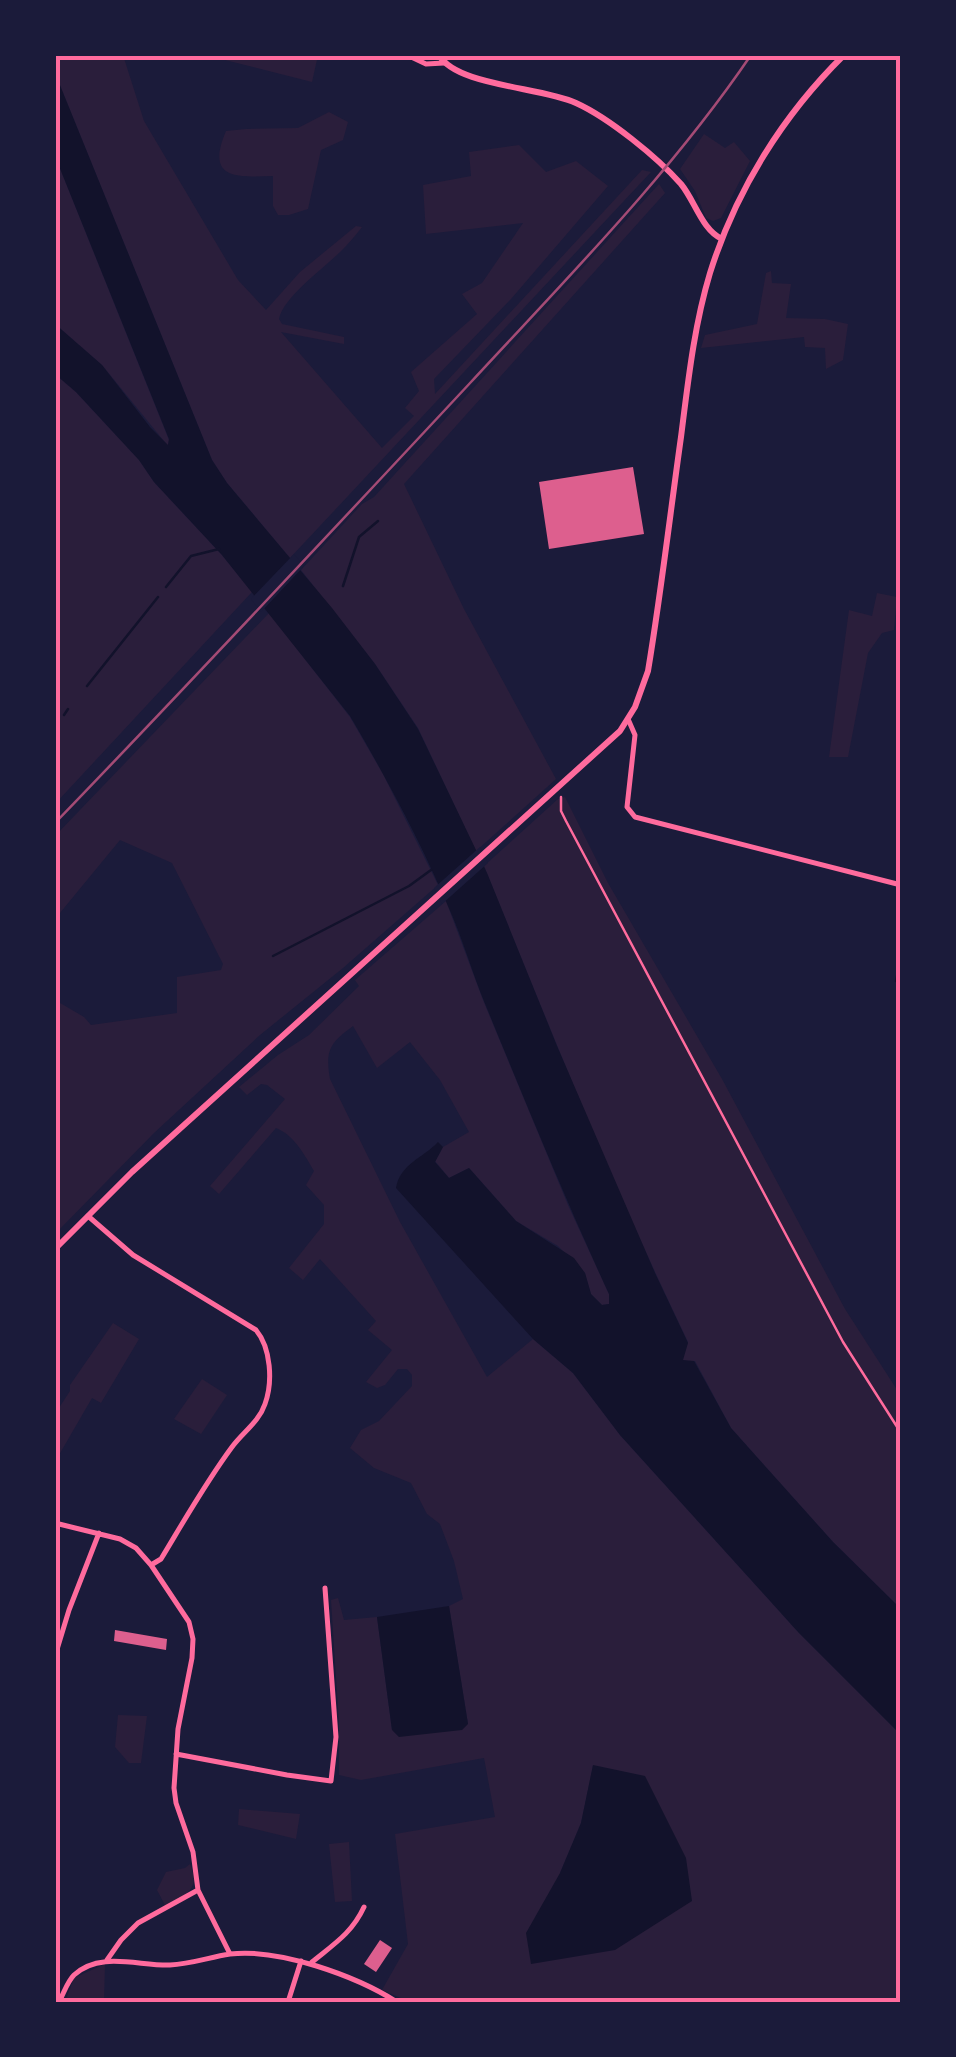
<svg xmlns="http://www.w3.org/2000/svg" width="956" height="2057" font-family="'Roboto Condensed',sans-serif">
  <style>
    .green { fill: #2a1e3b; fill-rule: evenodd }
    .water { fill: #12122b }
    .pier { fill: #1b1b3a }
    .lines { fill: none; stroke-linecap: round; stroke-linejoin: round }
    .stream { stroke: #12122b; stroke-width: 2.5 }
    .building { fill: #dd5f8e }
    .path { stroke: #ff6b9d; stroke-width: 2.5 }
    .minor { stroke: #ff6b9d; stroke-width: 5 }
    .tertiary { stroke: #ff6b9d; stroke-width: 6 }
    .rail { stroke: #a44b75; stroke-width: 2.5 }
    .neatline { fill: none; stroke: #ff6b9d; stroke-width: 4 }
  </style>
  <rect width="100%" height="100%" fill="#1b1b3a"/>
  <path class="green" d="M55,55h68l21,66 26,44 68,115 28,30 34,-38 56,-46 6,1c-5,6 -10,13 -16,19 -17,19 -62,49 -67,73l3,5 62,13v7l-63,-12 101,116 32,-32 -9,-8 14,-17 -8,-19 66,-58 -15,-20 20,-11 41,-60 -97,11 -3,-49 48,-9 -2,-24 50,-7 27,27 30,-11 32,25 -97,113 -77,80 1,15 207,-224 9,2 -361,386 -63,-75 -15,-23 -157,-387z
    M205,55h113l-6,27z
    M329,112l19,10 -5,18 -22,10 -13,59 -19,6h-11l-5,-9v-30c-36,1 -68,4 -47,-45l20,-2 52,-1z
    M704,134l21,14 9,-6 16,19 -29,57 -8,3 -7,-3 -11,-27 -15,-22z
    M55,156l114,284 -1,6 -66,-81 -47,-41z
    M659,184l6,9 -261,291 60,125 92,170 -80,72 -58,-123 -43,-64 -74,-94 61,-66 12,-7z
    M771,271l1,12 19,1 -5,34 39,1 23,5 -5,36 -17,9 -1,-21 -20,-1 -1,-10 -103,11 4,-13 52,-11 9,-51z
    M55,374l21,18 63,68 15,22 68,73 30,37 -197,212z
    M877,593l20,4 -3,33 -12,3 -14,20 -20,104h-19l20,-147 23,6z
    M269,613l81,104 33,57 55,111 -95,83 -83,67 -106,98 -99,101v-234l29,17 7,8 86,-12v-36l44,-7 2,-6 -51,-101 -52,-23 -65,79v-83z
    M565,797l43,86 114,196 123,230 56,87v213l-68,-67 -102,-114 -36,-67h-13l6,-19c-75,-155 -139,-316 -204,-476l74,-67z
    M446,901l37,99 85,205 41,89v10l-7,1 -11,-11 -6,-21 -27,-27 -42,-25 -47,-53 -20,10 -14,-17 8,-14 26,-15 -29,-52 -30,-38 -33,26 -24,-42c-23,17 -28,24 -23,53l70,143 87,155 46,-38 40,34 47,62 179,198 102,102v267h-491l-28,-12 26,-46 -13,-110 100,-17 -11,-59 -123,22 -22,-5v-51l-8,-124 7,-2 6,22 33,-3 15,113 76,-6 -19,-118 14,-7 -9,-38 -14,-37 -13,-10 -16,-31 -37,-15 -24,-20 11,-18 18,-9 33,-35v-11l-5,-6h-9l-13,16 -8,3 -11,-6 26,-32 -24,-20 8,-9 -56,-62 -17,21 -14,-12 35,-44v-19l-18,-20 8,-14c-10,-17 -20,-36 -38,-43l-57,66 -9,-8 75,-87 -18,-14 -6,-1 -14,11 -8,-8 39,-32 31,-20 50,-49 -4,-6zM593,1766l22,184 -55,-77 21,-50z
    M113,1323l26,16 -38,64 -9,-5 -33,57 -4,-2v-39l15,-23v-6z
    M202,1379l25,16 -26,39 -27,-15z
    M118,1715l29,1 -6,47h-12l-14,-16z
    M239,1809l61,5 -4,25 -58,-14z
    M349,1842l3,59 -17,1 -6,-58z
    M190,1864c11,26 -4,30 -24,43l-9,-17 9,-18 19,-4z
    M105,1964l-1,38h-39l9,-24z"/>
  <path class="water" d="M55,73l157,387 15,23 105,125 43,56 43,65 69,144 70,173 98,227 33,70 -5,17 11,1 37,67 102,114 68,67v126l-102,-102 -179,-198 -47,-62 -40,-34 -137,-151c4,-24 27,-30 42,-46l5,5 -8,15 14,16 20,-10 47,53 58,37 11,15 6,21 11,11 7,-1v-10c-44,-95 -83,-191 -123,-288 -14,-33 -23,-67 -38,-100 -28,-65 -62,-129 -98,-190l-128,-161 -68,-73 -15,-22 -63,-68 -21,-18v-50l47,41 48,62 18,18 1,-6 -114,-283z
    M449,1606l19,118 -6,6 -63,7 -7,-7 -15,-113z
    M593,1765l52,11 41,82 6,43 -77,49 -84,14 -5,-31 34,-60 21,-50z"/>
  <path class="pier" d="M294,554l10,12 -43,46 -10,-13z
    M480,847l8,16 -46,41 -8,-16z"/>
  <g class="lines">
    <path class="stream" d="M343,586l16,-49 19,-16
      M166,587l25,-31 28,-7
      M87,686l71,-89
      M64,715l4,-6
      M273,956l136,-70 22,-16
      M896,981l5,-24"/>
  </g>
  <path class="building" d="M633,467l11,67 -95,15 -10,-67z
    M115,1630l52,9 -1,11 -52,-9z
    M380,1940l12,8 -16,24 -12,-8z"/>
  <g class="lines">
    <path class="path" d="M561,797v14l5,10 277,521 58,91"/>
    <path class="minor" d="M407,55l19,9 18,-1
      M628,719l7,16 -8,72 8,10 266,68
      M88,1216l45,39 123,75c15,18 17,52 9,74 -6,18 -22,28 -33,43 -26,35 -48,74 -71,112l-10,6
      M55,1523l65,16 16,9 15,17 38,57 4,17 -1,19 -14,71 -4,59 2,15 17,49 5,38 32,64
      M55,1656l14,-46 30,-77
      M176,1754l111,21 44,6 5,-44 -11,-149
      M107,1960l14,-20 17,-17 60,-33
      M312,1962c22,-18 40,-29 52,-55
      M59,2002c5,-9 8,-20 15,-27 26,-24 64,-9 96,-10 21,-1 40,-8 60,-11 49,-6 126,22 167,48
      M288,2002l13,-41"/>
    <path class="tertiary" d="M439,55c17,31 103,32 137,48 33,15 81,54 105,81 14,17 21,46 41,55
      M55,1249l77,-77 488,-441 15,-24 13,-36c13,-78 22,-156 33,-234 7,-55 13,-111 29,-164 26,-83 73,-158 134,-218"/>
    <path class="rail" d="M55,823c140,-145 278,-293 416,-441 97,-105 199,-208 280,-327"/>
  </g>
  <rect width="956" height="2057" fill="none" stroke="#1b1b3a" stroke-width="115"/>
  <rect x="58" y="58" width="840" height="1942" class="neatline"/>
</svg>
